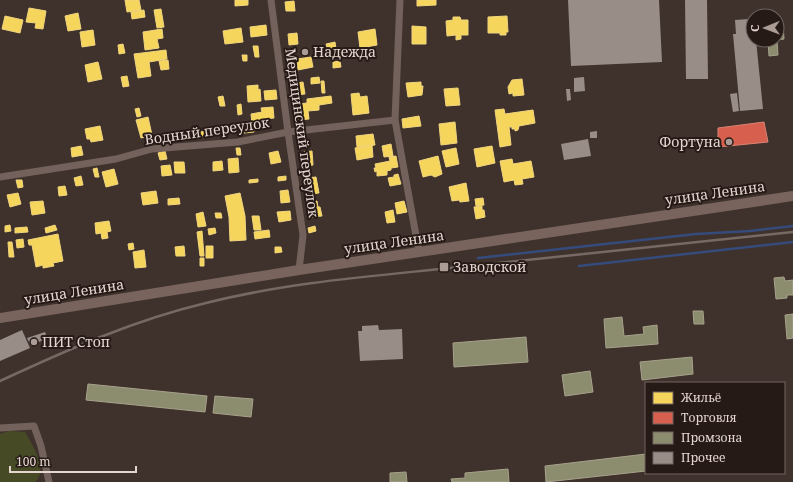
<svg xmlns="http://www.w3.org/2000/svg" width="793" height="482" font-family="'Noto Serif',serif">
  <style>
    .green { fill: #464b26 }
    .homes { fill: #f6d55c; stroke: #f1d57e }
    .shops { fill: #d6604d; stroke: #da8374 }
    .industry { fill: #8c8c6e; stroke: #a7a28b }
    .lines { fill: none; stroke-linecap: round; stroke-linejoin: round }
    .stream { stroke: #354b7c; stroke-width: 2.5 }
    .building { fill: #998d88 }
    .minor { stroke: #73625c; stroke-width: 7 }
    .secondary { stroke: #78645d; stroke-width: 10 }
    .rail { stroke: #766964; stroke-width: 2.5 }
    .poi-dot { fill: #ab9c96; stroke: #261a16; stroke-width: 1.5 }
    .labels { text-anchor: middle; stroke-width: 4; stroke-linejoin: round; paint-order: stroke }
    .poi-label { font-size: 14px; fill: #e5d5cf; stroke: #261a16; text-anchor: start }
    .street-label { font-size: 14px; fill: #e5d5cf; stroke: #261a16 }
  </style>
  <rect width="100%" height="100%" fill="#3f322d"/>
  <path class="green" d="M9,431l16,1c7,12 24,39 10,50h-35v-48z"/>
  <path class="homes" d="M125,0h14l2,10 -14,2z
    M235,0h13v5l-13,1z
    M417,0h19v5l-19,1z
    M294,1l1,10h-9l-1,-9z
    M29,8l17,3 -3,18 -8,-1 1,-5 -10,-1z
    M161,9l3,18 -7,1 -3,-18z
    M144,10l1,7 -13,2 -1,-7z
    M78,13l3,16 -13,2 -3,-15z
    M5,16l18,4 -3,13 -18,-4z
    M507,16l1,16h-2v3h-6v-2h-12v-16z
    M453,17h7l1,3h7v15h-7v4l-5,1v-5l-9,1 -1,-15 7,-1z
    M266,25l1,10 -16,2 -1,-10z
    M412,26l14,1v17h-14z
    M241,28l2,14 -18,2 -2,-13z
    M162,29l1,9 -6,1 2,9 -14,2 -2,-18z
    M375,29l2,16 -17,3 -2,-16z
    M93,30l2,15 -13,2 -2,-15z
    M297,33l1,11 -9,1 -1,-11z
    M335,42l1,7 -8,2 -2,-7z
    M123,44l2,9 -6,1 -1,-9z
    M253,46h5l1,11h-4z
    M166,50l1,9 -18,3 2,14 -13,2 -4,-24z
    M242,55h5v6h-4z
    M311,57l2,10 -15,3 -1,-11z
    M168,60l1,9 -8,1 -2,-9z
    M340,61l1,6 -8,1v-6z
    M98,62l4,17 -14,3 -3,-17z
    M127,76l2,10 -6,1 -2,-10z
    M319,77l1,6 -9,1v-6z
    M522,79l2,16 -11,1v-3l-4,1 -1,-7 4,-7z
    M321,81h3l1,12h-3z
    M303,82l2,12 -9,1v-6l-5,1 -1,-6z
    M421,82v4h2l-1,9 -14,2 -2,-14z
    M258,85v5l2,-1 1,12 -13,1 -1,-16z
    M458,88l2,17 -14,1 -2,-17z
    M276,90l1,9 -12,1 -1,-9z
    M359,93l1,4 7,-1 2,17 -16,2 -2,-21z
    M223,96l2,10h-5l-2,-9z
    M331,96l1,7 -13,2v5l-11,1 1,8 -10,1 -1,-16 9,-1v-4z
    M241,104l1,10 -4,1 -1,-10z
    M273,107l1,11 -10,1 1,4 -13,2 -1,-11 11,-2 -1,-4z
    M139,108l2,8 -4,1 -2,-8z
    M504,109l1,5 28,-4 2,13 -16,3 -1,4 -3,1v-2h-3v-2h-3l2,18 -11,2 -5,-37z
    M419,116l2,10 -18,2 -1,-9z
    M148,117l4,18 -11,3 -5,-18z
    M455,122l2,21 -16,2 -2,-21z
    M100,126l3,14 -12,2 -1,-3h-3l-2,-10z
    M253,126l1,6 -10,1v-5z
    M204,131l1,5h-7v-4z
    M373,134l2,11 -18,2 -1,-11z
    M391,144l2,12 -9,1 -2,-11z
    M372,145l1,12 -16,3 -2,-12z
    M81,146l2,9 -11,2 -1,-9z
    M492,146l3,17 -18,4 -3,-18z
    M236,148h4l1,7h-4z
    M456,148l3,16 -13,3 -4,-16z
    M165,151l2,8 -7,1 -2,-7z
    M278,151l3,11 -10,2 -2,-11z
    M312,151l1,14 -7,1 -2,-14z
    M396,156l2,11 -7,1v2l-4,1v4l-10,1v-5l-2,1 -1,-4h2l-1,-4 15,-3 -1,-4z
    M438,156l4,18 -7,3 -4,-2 -8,2 -4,-16z
    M238,158l1,14 -10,1 -1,-14z
    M512,159l1,5 18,-3 3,16 -12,2 1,5 -8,1 -1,-5 -10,2 -4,-21z
    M222,161l1,9 -10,1v-9z
    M174,162h10l1,11h-10z
    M170,165l2,10 -10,1 -1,-10z
    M97,168l2,9h-4l-2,-8z
    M114,169l4,15 -12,3 -4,-15z
    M398,174l3,10 -11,2 -2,-8 6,-1v-2z
    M81,176l2,9 -7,1 -2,-8z
    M286,176v4l-8,1v-4z
    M316,177l3,16 -11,1 -2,-16z
    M258,179v3l-9,1v-3z
    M16,180h6l1,7 -5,1z
    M466,183l3,18 -9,1 -1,-2 -7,1 -3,-14z
    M65,186l2,9 -8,1 -1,-9z
    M288,190l2,12 -9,1 -1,-12z
    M156,191l2,12 -15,2 -2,-12z
    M18,193l3,11 -11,3 -3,-12z
    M240,193l5,23 1,24 -16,1 -1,-24 -4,-21z
    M179,198l1,6 -12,1v-6z
    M483,198l1,7 -8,1 -1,-7z
    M43,201l2,12 -13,2 -2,-13z
    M317,201l1,6h2l2,9 -11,1 -2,-15z
    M404,201l3,11 -10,2 -2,-11z
    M482,206v4h2l1,7 -9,2 -2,-12z
    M393,210l2,12 -8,1 -2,-11z
    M290,211l1,9 -12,2 -2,-10z
    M203,212l3,14 -8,1 -2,-13z
    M215,213h6l1,5h-6z
    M252,216h7l2,14h-7z
    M109,221l2,10 -4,1 1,6 -6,1 -1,-6 -5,1 -1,-11z
    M10,225l1,6 -6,1v-6z
    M55,225l2,5 -11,3 -1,-5z
    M315,226l1,5 -7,2 -1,-5z
    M27,227l1,5 -13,1v-5z
    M215,228l1,5 -7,2 -1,-6z
    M269,230l1,7 -15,2 -1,-7z
    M202,231l2,25h-4l-3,-24z
    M58,234l5,27 -10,2 1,3 -11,2v-3l-7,2 -4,-22h-3l-1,-5z
    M23,239l1,8 -7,1 -1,-8z
    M8,242h4l2,15h-5z
    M133,243l1,6 -5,1 -1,-6z
    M184,246l1,10h-9l-1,-9z
    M206,246h7v12h-7z
    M275,247h6l1,5 -7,1z
    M144,250l2,17 -11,1 -2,-16z
    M200,258h4v8h-4z"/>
  <path class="shops" d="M764,122l4,20 -50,5v-19z"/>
  <path class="industry" d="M777,24h6l1,15 -7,1 -9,1 9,-1z
    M777,40l1,15 -9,1 -1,-15z
    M784,277l1,4 8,-1v15h-6v3l-11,1 -2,-21z
    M693,311h10l1,13h-10z
    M793,314v24l-6,1 -2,-24z
    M622,317l2,19 20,-2 -1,-7 14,-2 1,19 -52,4 -2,-29z
    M526,337l2,25 -74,5 -1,-24z
    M692,357l1,17 -51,6 -2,-18z
    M590,371l3,21 -28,4 -3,-21z
    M88,384l119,12 -2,16 -119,-12z
    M215,396l38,3 -2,18 -38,-4z
    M646,454v17l-100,11 -1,-16z
    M508,469l1,13h-57l-1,-3 14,-1v-5z
    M406,472l1,10h-17v-9z"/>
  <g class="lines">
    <path class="stream" d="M478,258l218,-24 54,-3 43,-5
      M579,266l214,-24"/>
  </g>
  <path class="building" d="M568,0h91l3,62 -91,4z
    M685,0h22l1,79h-22z
    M750,19l3,21h3l7,69 -23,2 -7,-77h3l-1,-14z
    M584,77l1,14 -11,1v-14z
    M566,89h4l1,11 -4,1z
    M737,93l2,18 -6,1 -3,-18z
    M597,131v7h-7v-6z
    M588,139l3,17 -27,4 -3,-16z
    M378,325l1,5 23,-1 1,30 -43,2 -2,-30h4v-5z
    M22,330l8,18 -30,13v-21z
    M45,332l2,6 -16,8 -4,-8z"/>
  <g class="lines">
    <path class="minor" d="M271,0l17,132 15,103 -4,35
      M400,0l-5,120 24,132
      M0,177l116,-18 36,-10 86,-7 50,-10 107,-12
      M0,428l34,-2 7,20 8,36"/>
    <path class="secondary" d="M0,318l299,-48 494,-74"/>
    <path class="rail" d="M0,381c67,-31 134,-61 206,-78 83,-21 169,-27 254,-36 111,-12 222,-23 333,-35"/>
  </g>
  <g class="poi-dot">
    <circle cx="305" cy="52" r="4"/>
    <circle cx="729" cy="142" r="4"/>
    <rect x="439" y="262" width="10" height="10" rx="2"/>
    <circle cx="34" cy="342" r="4"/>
  </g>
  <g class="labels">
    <g class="poi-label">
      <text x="313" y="57">Надежда</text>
      <text x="721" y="147" text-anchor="end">Фортуна</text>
      <text x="453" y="272">Заводской</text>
      <text x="42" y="347">ПИТ Стоп</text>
    </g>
    <g class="street-label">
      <text transform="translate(207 131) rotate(-8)" y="5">Водный переулок</text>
      <text transform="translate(302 133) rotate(82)" y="5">Медицинский переулок</text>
      <text transform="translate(715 193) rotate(-8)" y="5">улица Ленина</text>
      <text transform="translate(394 242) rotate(-8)" y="5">улица Ленина</text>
      <text transform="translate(74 292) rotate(-9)" y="5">улица Ленина</text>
    </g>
  </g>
  <rect x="645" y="382" width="140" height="92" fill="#261a16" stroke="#726560"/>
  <rect x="653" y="392" width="20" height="12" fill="#f6d55c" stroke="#726560"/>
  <text x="681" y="402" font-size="12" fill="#e5d5cf">Жильё</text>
  <rect x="653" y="412" width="20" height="12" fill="#d6604d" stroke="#726560"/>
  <text x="681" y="422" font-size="12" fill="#e5d5cf">Торговля</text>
  <rect x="653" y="432" width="20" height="12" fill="#8c8c6e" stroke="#726560"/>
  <text x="681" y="442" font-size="12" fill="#e5d5cf">Промзона</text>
  <rect x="653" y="452" width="20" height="12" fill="#998d88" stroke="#726560"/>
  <text x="681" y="462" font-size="12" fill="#e5d5cf">Прочее</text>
  <g transform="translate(765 28) rotate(269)"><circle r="19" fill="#261a16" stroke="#726560"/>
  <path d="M0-3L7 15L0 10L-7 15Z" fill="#ab9c96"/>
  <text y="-6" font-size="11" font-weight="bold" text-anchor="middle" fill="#e5d5cf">С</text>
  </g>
  <path d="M10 466v6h126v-6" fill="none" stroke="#e5d5cf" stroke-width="2"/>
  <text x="16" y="466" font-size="12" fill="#e5d5cf" stroke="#261a16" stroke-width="3" paint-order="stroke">100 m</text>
</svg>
